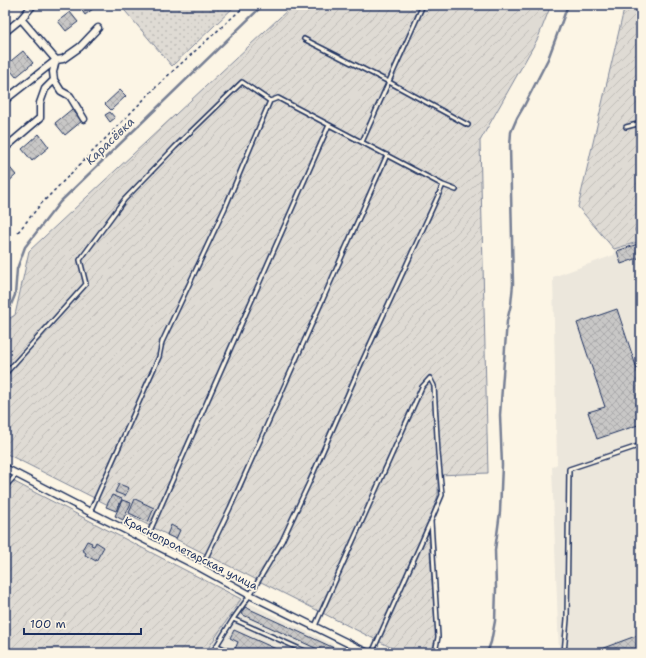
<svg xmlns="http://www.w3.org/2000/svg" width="646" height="658" font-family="'Shantell Sans',sans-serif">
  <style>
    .built { fill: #ece7dc }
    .grass { fill: url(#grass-dots); stroke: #7d8599 }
    .garden { fill: url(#garden-furrows); stroke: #7d8599 }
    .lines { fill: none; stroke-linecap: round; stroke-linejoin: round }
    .stream { stroke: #767f94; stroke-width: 2.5 }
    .building { fill: url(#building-cross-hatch); stroke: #1b2f5e }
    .lane-casing { stroke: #1b2f5e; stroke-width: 6 }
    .street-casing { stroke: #1b2f5e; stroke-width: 9 }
    .path { stroke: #1b2f5e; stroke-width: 1.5; stroke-dasharray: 3 3; stroke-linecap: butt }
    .lane { stroke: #fcf5e5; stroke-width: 3 }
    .street { stroke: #fcf5e5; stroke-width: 6 }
    .labels { text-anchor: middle; stroke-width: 3.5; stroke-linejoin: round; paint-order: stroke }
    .street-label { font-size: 11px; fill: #1b2f5e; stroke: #fcf5e5 }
    .water-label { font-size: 12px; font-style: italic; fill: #485779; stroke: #fcf5e5 }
  </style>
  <defs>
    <pattern id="grass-dots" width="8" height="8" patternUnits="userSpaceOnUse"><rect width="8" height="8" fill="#dfdbd4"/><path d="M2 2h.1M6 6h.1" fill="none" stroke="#bfbcb8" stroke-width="1.8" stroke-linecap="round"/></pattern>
    <pattern id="garden-furrows" width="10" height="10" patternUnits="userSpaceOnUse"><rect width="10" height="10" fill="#dfdbd4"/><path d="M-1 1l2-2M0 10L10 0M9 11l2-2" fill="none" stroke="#bfbcb8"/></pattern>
    <pattern id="building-cross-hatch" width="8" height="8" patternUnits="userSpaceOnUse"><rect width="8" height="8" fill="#c8c7c6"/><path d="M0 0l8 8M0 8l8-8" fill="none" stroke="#ababac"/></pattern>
  </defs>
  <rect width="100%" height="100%" fill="#fcf5e5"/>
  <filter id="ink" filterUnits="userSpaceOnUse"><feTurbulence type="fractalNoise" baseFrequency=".025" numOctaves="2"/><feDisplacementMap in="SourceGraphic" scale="8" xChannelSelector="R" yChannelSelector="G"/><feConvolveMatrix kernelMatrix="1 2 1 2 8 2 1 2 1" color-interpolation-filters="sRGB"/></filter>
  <g filter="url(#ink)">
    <path class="built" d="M641,241v412h-82l-7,-186 5,-3 -4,-187 61,-22v-6z
      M241,599l110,54h-146z"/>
    <path class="grass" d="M120,5h116l-64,61z"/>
    <path class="garden" d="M293,5h258l-13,33 -58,103 8,332 -50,2v20l-10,30 8,112 -5,16h-29l-397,-200v-132l10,-6 14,-64z
      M625,5h16v236l-27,8 -36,-42z
      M5,477l236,122 -36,54h-200z"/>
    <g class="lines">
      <path class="stream" d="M5,311l5,-4 5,-12 2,-26 8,-22 35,-45 203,-197
        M487,653l4,-11 4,-21 1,-33 -1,-38 5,-38 2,-47 -2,-50 7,-94 4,-17 2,-20 -3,-138 1,-14 6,-14 7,-12 24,-47 20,-54"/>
    </g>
    <path class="building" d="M78,5h20l-13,10z
      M70,12l8,10 -12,9 -8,-10z
      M23,51l10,12 -17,14 -10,-12z
      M120,90l6,6 -15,14 -6,-6z
      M72,109l10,12 -17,14 -10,-12z
      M110,112l5,6 -5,4 -5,-7z
      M39,134l10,13 -17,14 -10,-12z
      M6,163l10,12 -11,10v-21z
      M641,243v14l-20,7 -4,-13z
      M617,309l24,72v43l-44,15 -9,-27 17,-5 -28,-84z
      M119,484l10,4 -4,8 -10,-4z
      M112,495l10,4 -6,12 -10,-4z
      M135,499l19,9 -6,14 -19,-9z
      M122,500l9,3 -8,17 -8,-4z
      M171,525l9,5 -4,9 -9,-4z
      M87,541l5,2 -1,2 3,1 2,-4 8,5 -8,14 -11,-6 1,-2 -4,-3z
      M245,607l100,46h-19l-85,-39z
      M234,630l51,23h-41l-9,-4 3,-7 -8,-4z
      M641,634v19h-51z"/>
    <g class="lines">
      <defs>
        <path id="lane" d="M304,39l85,43 79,43
          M626,127l15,-4
          M362,142l61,-137
          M638,230h3
          M5,374l81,-90 -6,-24 44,-60 51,-53 67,-65 28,19 8,-3 165,87 13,5
          M5,487l12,-13
          M90,512l69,-155 3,-15 63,-134 45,-107
          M146,540l183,-415
          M201,568l29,-60 157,-353
          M233,619l76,34
          M315,626l107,-239 8,-9 4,8 4,67 4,42 -11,26 7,116 -3,16
          M218,646l14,7
          M212,653l21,-34 17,-24 32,-54 27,-58 52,-119 82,-179
          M372,653l58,-130
          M564,653l3,-34 2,-150 69,-23"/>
        <path id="street" d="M21,19l35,41 -3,12 1,8 7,11 9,5 14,23
          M5,32l16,-13 12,-14
          M5,100l51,-40 7,-1 17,-12 18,-19
          M5,148l35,-30v-15l5,-14 9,-9
          M5,468l85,44 111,56 49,27 118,58"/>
      </defs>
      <use href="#lane" class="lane-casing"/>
      <use href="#street" class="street-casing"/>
      <path class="path" d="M18,232l23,-28 122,-124 83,-75"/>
      <use href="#lane" class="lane"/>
      <use href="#street" class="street"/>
    </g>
  </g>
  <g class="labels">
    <g class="street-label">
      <text transform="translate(191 553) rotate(27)" y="4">Краснопролетарская улица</text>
    </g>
    <g class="water-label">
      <text transform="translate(110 141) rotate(-44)" y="4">Карасёвка</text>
    </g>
  </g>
  <rect width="646" height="658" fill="none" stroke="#fcf5e5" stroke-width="20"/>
  <rect x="10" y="10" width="626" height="638" fill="none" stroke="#1b2f5e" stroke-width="1.5" filter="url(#ink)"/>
  <path d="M24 628v6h117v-6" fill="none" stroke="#1b2f5e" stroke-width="2"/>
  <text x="30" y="628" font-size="12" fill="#1b2f5e" stroke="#fcf5e5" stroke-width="3" paint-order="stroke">100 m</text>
</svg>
